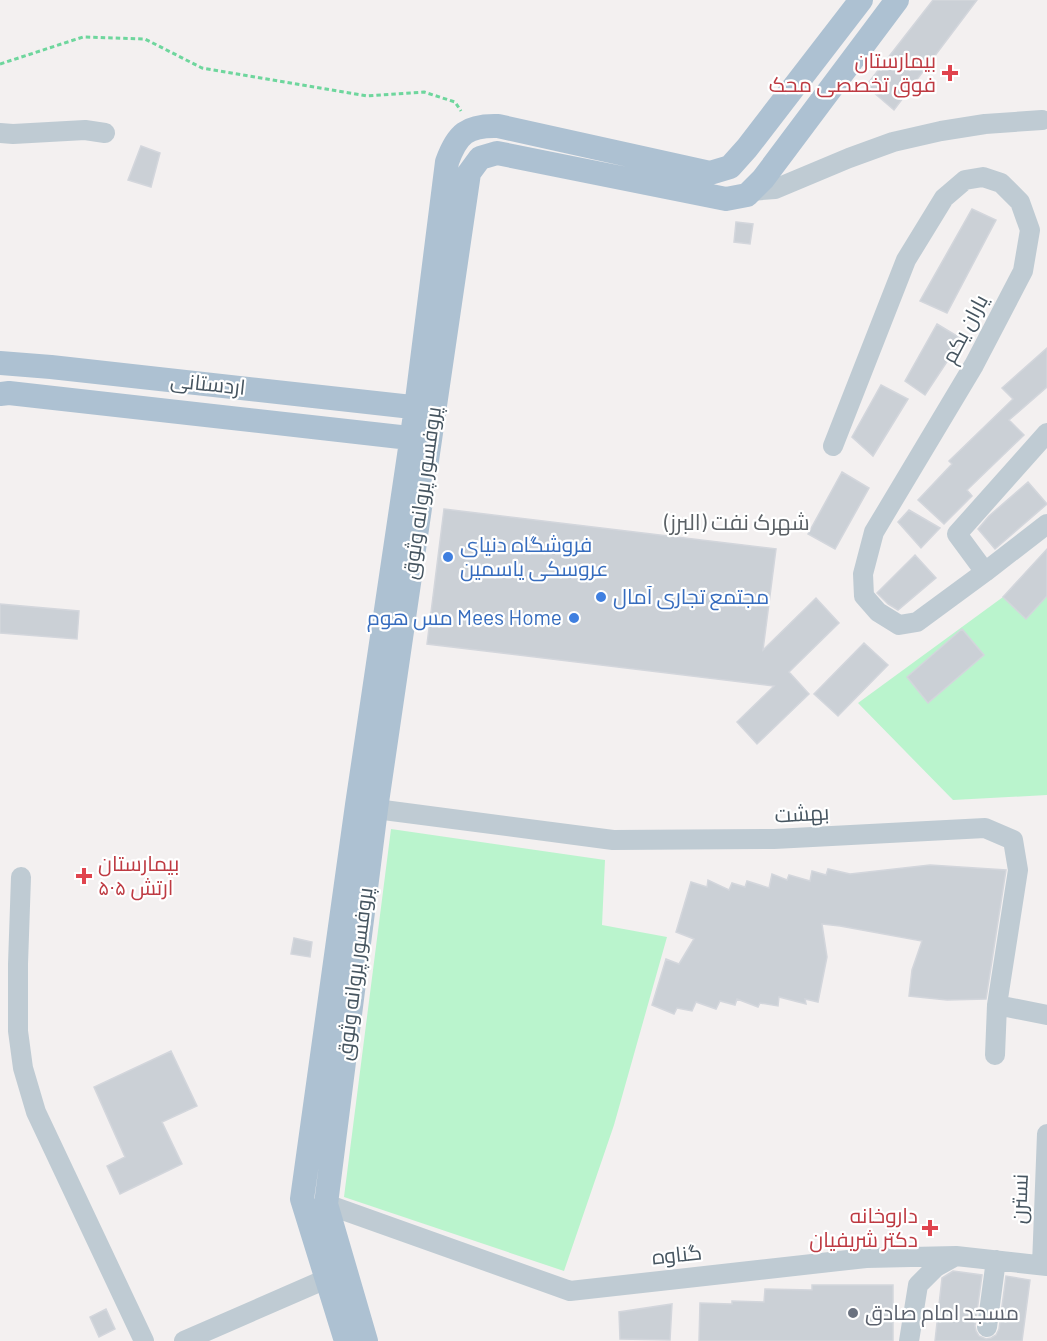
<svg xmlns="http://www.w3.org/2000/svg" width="1047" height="1341" font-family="Barlow,Cairo,sans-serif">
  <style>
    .green { fill: #baf4cd }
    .building { fill: #cbd0d6; stroke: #d3d6dc; stroke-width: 1.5 }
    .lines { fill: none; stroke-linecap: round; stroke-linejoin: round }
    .path { stroke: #6ed69d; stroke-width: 3; stroke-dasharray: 4.5 3; stroke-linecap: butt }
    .minor { stroke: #bfcbd3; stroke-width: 20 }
    .major { stroke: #adc1d2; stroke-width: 24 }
    .health-dot { fill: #e0444e; stroke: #fff; stroke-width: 2 }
    .shop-dot { fill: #3f7fe0; stroke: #fff; stroke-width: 2 }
    .worship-dot { fill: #6b7280; stroke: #fff; stroke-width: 2 }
    .labels { text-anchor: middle; stroke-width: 4.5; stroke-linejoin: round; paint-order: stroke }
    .health-label { font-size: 21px; fill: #be3a42; stroke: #fff; text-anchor: end }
    .street-label { font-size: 21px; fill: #465560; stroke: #fff }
    .shop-label { font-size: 21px; fill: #366cbe; stroke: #fff; text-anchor: start }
    .worship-label { font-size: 21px; fill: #5b616d; stroke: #fff; text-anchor: start }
    .neighbourhood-label { font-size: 22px; fill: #5b6166; stroke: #fff }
  </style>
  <rect width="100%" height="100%" fill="#f3f0f0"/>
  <path class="green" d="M1047,562v233l-94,5 -95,-97 145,-106z
    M391,829l214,31 -3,65 65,12 -53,188 -50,146 -220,-74z"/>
  <path class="building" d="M933,0h44l-83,110 -28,-24z
    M141,146l19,7 -9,34 -23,-7z
    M972,209l24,11 -49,93 -27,-12z
    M736,222l17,2 -3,20 -16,-2z
    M937,324l25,15 -37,56 -20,-14z
    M1047,348v39l-38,33 15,15 -57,55 5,6 -28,28 -26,-24 34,-36 -3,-3 64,-62 -11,-11z
    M881,385l27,14 -35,57 -21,-19z
    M842,472l27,16 -34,61 -27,-15z
    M1028,482l19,22 -52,45 -17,-20 11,-13z
    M444,509l332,40 -13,101 53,-52 23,25 -50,49 20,22 -52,50 -20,-22 37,-36 -347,-42z
    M909,510l31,18 -19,20 -23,-26z
    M1047,549v47l-21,23 -23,-22z
    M915,555l21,23 -38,32 -10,-6 -11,-11z
    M0,604l79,7 -2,28 -77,-6z
    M962,629l22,26 -56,48 -21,-26z
    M864,643l24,22 -50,51 -24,-22z
    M930,865l76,5 -20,129 -39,1 -38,-4 3,-26 10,-29 -82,-15 -18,-2 5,33 -9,45 -13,-3 1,5 -27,-7 -1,9 -18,-3 -2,4 -21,-8 -2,6 -15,-4 -4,8 -20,-7 -4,9 -15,-3 -3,6 -22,-9 14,-46 13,5 15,-25 -18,-7 15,-50 16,5 1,-7 21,10 3,-7 13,4 2,-6 22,7 3,-14 15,6 2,-5 21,6 2,-10 14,4 2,-6 22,5z
    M294,938l18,4 -2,15 -19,-3z
    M171,1051l26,55 -35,16 20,42 -62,30 -13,-28 18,-9 -31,-70z
    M953,1271l29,4 -7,51 1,5 3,5 7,3 5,-1 5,-3 3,-6 7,-53 24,4 -8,61h-87l7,-63z
    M812,1285h81v56h-194l1,-38 32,1v-3l32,1 1,-13 47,1z
    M672,1304l-2,36 -50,-1 -1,-27z
    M106,1309l9,20 -16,8 -9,-20z"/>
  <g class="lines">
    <path class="path" d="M0,64l83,-27 62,2 57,29 165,28 57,-4 31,10 6,9"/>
    <path class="minor" d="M0,133l13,1 72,-4 20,3
      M751,191l24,-2 74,-31 44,-16 48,-11 44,-7 57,-4
      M833,446l73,-186 38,-62 21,-18 18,-3 18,6 19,19 10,28 -7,41 -49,94 -100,167 -11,42 1,22 14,16 21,13 18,-3 68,-50 62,-48
      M985,572l-28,-38 90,-101
      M376,809l237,31 161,-1 211,-11 28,12 5,30 -21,135 -2,50
      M21,877l-3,87v67l5,37 13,44 108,229
      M997,1005l50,10
      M326,1204l244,87 296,-33 90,-2 91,10
      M1042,1265l5,-131
      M987,1327l9,-67
      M184,1341l142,-62
      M909,1341l9,-56 18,-18 18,-10"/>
    <path class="major" d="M0,363l51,4 379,42
      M0,394l9,-1 418,47
      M346,1341l-44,-142 55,-394 59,-397 31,-246c10,-28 20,-37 51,-36l212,47 20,-6 17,-19 114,-148
      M366,1341l-40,-137 50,-395 93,-636 11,-15 17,-5 229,46 21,-4 16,-16 134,-179"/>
  </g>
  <g class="health-dot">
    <path d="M947 64h6v6h6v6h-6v6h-6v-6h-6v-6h6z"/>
    <path d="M81 867h6v6h6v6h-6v6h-6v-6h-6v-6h6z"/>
    <path d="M927 1219h6v6h6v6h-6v6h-6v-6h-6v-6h6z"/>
  </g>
  <g class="shop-dot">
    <circle cx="448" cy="557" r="6"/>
    <circle cx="601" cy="597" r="6"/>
    <circle cx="574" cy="618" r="6"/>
  </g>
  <circle class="worship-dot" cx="853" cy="1313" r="6"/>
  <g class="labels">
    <g class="health-label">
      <text x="936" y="68">بیمارستان<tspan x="936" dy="24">فوق تخصصی محک</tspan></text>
      <text x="98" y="871" text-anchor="start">بیمارستان<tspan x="98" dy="24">۵۰۵ ارتش</tspan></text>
      <text x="918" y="1223">داروخانه<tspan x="918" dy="24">دکتر شریفیان</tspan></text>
    </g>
    <g class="street-label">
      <text transform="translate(965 329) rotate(-62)" y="7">یاران یکم</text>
      <text transform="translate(208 384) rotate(6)" y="7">اردستانی</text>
      <text transform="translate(422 493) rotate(-82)" y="7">پروفسور پروانه وثوق</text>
      <text transform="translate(802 814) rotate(-3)" y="7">بهشت</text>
      <text transform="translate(355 974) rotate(-83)" y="7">پروفسور پروانه وثوق</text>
      <text transform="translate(1020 1199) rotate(-88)" y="7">نسترن</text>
      <text transform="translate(677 1255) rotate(-6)" y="7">گناوه</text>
    </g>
    <g class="shop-label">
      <text x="460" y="552">فروشگاه دنیای<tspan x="460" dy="24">عروسکی یاسمین</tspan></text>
      <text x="613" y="604">مجتمع تجاری آمال</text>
      <text x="562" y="625" text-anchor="end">مس هوم Mees Home</text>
    </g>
    <g class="worship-label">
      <text x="865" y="1320">مسجد امام صادق</text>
    </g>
    <g class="neighbourhood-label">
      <text x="737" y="530">شهرک نفت (البرز)</text>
    </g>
  </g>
</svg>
